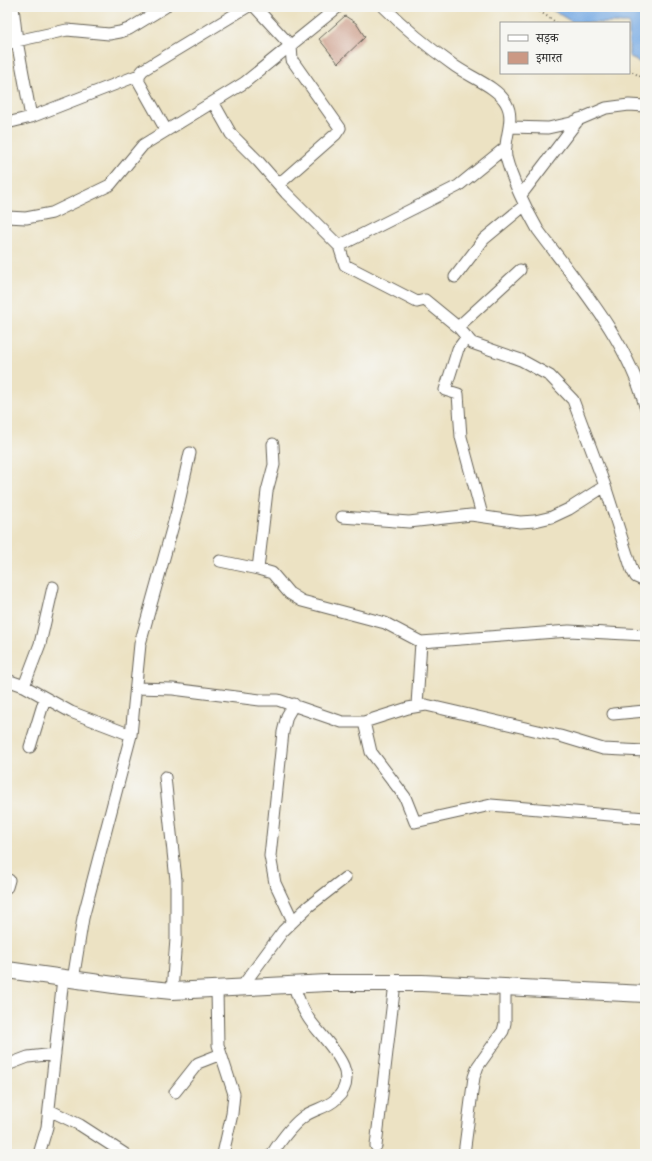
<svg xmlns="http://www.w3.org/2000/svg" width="652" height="1161" font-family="'Gentium Book Plus','Noto Serif Devanagari',serif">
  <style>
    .water { fill: #78abe4; stroke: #4a6480 }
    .building { fill: #cb9985 }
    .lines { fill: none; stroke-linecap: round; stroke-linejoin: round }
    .street-casing { stroke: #656156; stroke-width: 13 }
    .secondary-casing { stroke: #656156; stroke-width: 18 }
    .path { stroke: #656156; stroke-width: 2; stroke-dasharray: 1 3; stroke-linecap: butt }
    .street { stroke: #fff; stroke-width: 11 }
    .secondary { stroke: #fff; stroke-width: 16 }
  </style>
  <rect width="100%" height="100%" fill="#f6f6f2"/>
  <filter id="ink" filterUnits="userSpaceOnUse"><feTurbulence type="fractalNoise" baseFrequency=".025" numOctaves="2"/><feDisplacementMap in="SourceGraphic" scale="8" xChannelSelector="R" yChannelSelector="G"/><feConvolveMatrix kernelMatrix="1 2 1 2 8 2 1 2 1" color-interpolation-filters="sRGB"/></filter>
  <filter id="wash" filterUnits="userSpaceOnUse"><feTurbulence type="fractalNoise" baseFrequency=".012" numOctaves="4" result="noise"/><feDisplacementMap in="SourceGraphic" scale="16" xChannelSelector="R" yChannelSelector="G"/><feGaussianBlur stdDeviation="0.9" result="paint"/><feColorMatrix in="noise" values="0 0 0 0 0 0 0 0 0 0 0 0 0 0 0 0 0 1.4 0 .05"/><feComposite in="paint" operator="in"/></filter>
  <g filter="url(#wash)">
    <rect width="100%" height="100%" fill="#ece2c3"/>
    <path class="water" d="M547,7h98v59l-16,-10v-33h-55z"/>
    <g id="blocks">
      <path class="building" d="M345,16l11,7 9,14 -27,26 -19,-24z"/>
    </g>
  </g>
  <g filter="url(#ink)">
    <use href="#blocks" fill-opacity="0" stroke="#656156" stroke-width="1"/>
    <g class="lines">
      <defs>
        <path id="street" d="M13,7l4,34 14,76
          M255,7l36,39 1,14 48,68 -4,6 -57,50
          M384,7c21,21 44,40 68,57 15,12 45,22 54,39 10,17 -3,36 0,54 5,21 21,54 32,73 40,54 89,109 107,176
          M7,43l60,-13 42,4 11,-2 9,-3 36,-22
          M213,102l18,32 27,27 28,32 53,53 6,19 72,37 8,-2 33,27
          M7,123l24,-6 108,-42
          M509,127l39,1 23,-5 35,-15 23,-3 16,1
          M166,130l-27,-48v-7l4,-5 104,-63
          M521,195l58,-76
          M7,217l19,1 26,-5 58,-28 33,-40 101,-62 94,-76
          M339,246l119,-60 48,-39
          M520,270l-62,57 14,16 49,17 29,16 23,24 32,86 27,84 4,7 9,4
          M455,277l29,-38 41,-34
          M467,337l-9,12 -13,41 13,4 3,43 21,78
          M342,517l67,5 62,-7 49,7 15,-1 17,-4 17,-8 36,-23
          M220,561l38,8 14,4 17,20 13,8 83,22 36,19 148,-11 76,4
          M258,569l9,-78 7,-26 -1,-21
          M7,680l17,6 47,26 60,23
          M24,686l16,-42 13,-57
          M136,688l37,1 87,11h18l64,22h22l44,-14 18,-3 134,31 43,13 42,2
          M417,705l4,-63
          M613,714l32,-3
          M364,722l7,30 34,45 10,25 76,-17 154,13
          M30,747l15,-49
          M165,777l11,103v59l-4,52
          M7,887l2,-7
          M293,921l-18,-38 -5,-27 13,-124 4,-16 7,-12
          M73,980l10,-62 48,-183 9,-91 37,-133 13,-58
          M241,988l42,-57 26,-25 36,-28
          M217,989l1,56 16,49 -2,20 -9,40
          M7,1065l21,-8 27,-3
          M175,1092l23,-29 23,-9
          M49,1110l31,15 45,29
          M376,1146l19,-163
          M7,1153l1,1
          M39,1154l8,-27 16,-149
          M272,1154c9,-14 20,-30 34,-39 10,-6 22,-8 30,-16 29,-26 -13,-59 -27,-80 -7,-11 -12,-22 -15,-34
          M464,1154l10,-77 4,-11 25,-35 2,-8v-36"/>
        <path id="secondary" d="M7,970l114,16 51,5 155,-8h95l223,11"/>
      </defs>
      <use href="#street" class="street-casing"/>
      <use href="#secondary" class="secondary-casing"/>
      <path class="path" d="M533,7l24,16
        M629,70l16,9"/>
      <use href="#street" class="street"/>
      <use href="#secondary" class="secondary"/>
    </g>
  </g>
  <rect width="652" height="1161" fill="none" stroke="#f6f6f2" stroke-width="24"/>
  <rect x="500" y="22" width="130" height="52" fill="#f6f6f2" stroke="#9f9f9c"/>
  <rect x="508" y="35" width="20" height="6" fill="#ffffff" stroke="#9f9f9c"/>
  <text x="536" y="42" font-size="12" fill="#1c1c1c">सड़क</text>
  <rect x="508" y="52" width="20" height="12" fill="#cb9985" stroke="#9f9f9c"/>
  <text x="536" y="62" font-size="12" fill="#1c1c1c">इमारत</text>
</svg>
